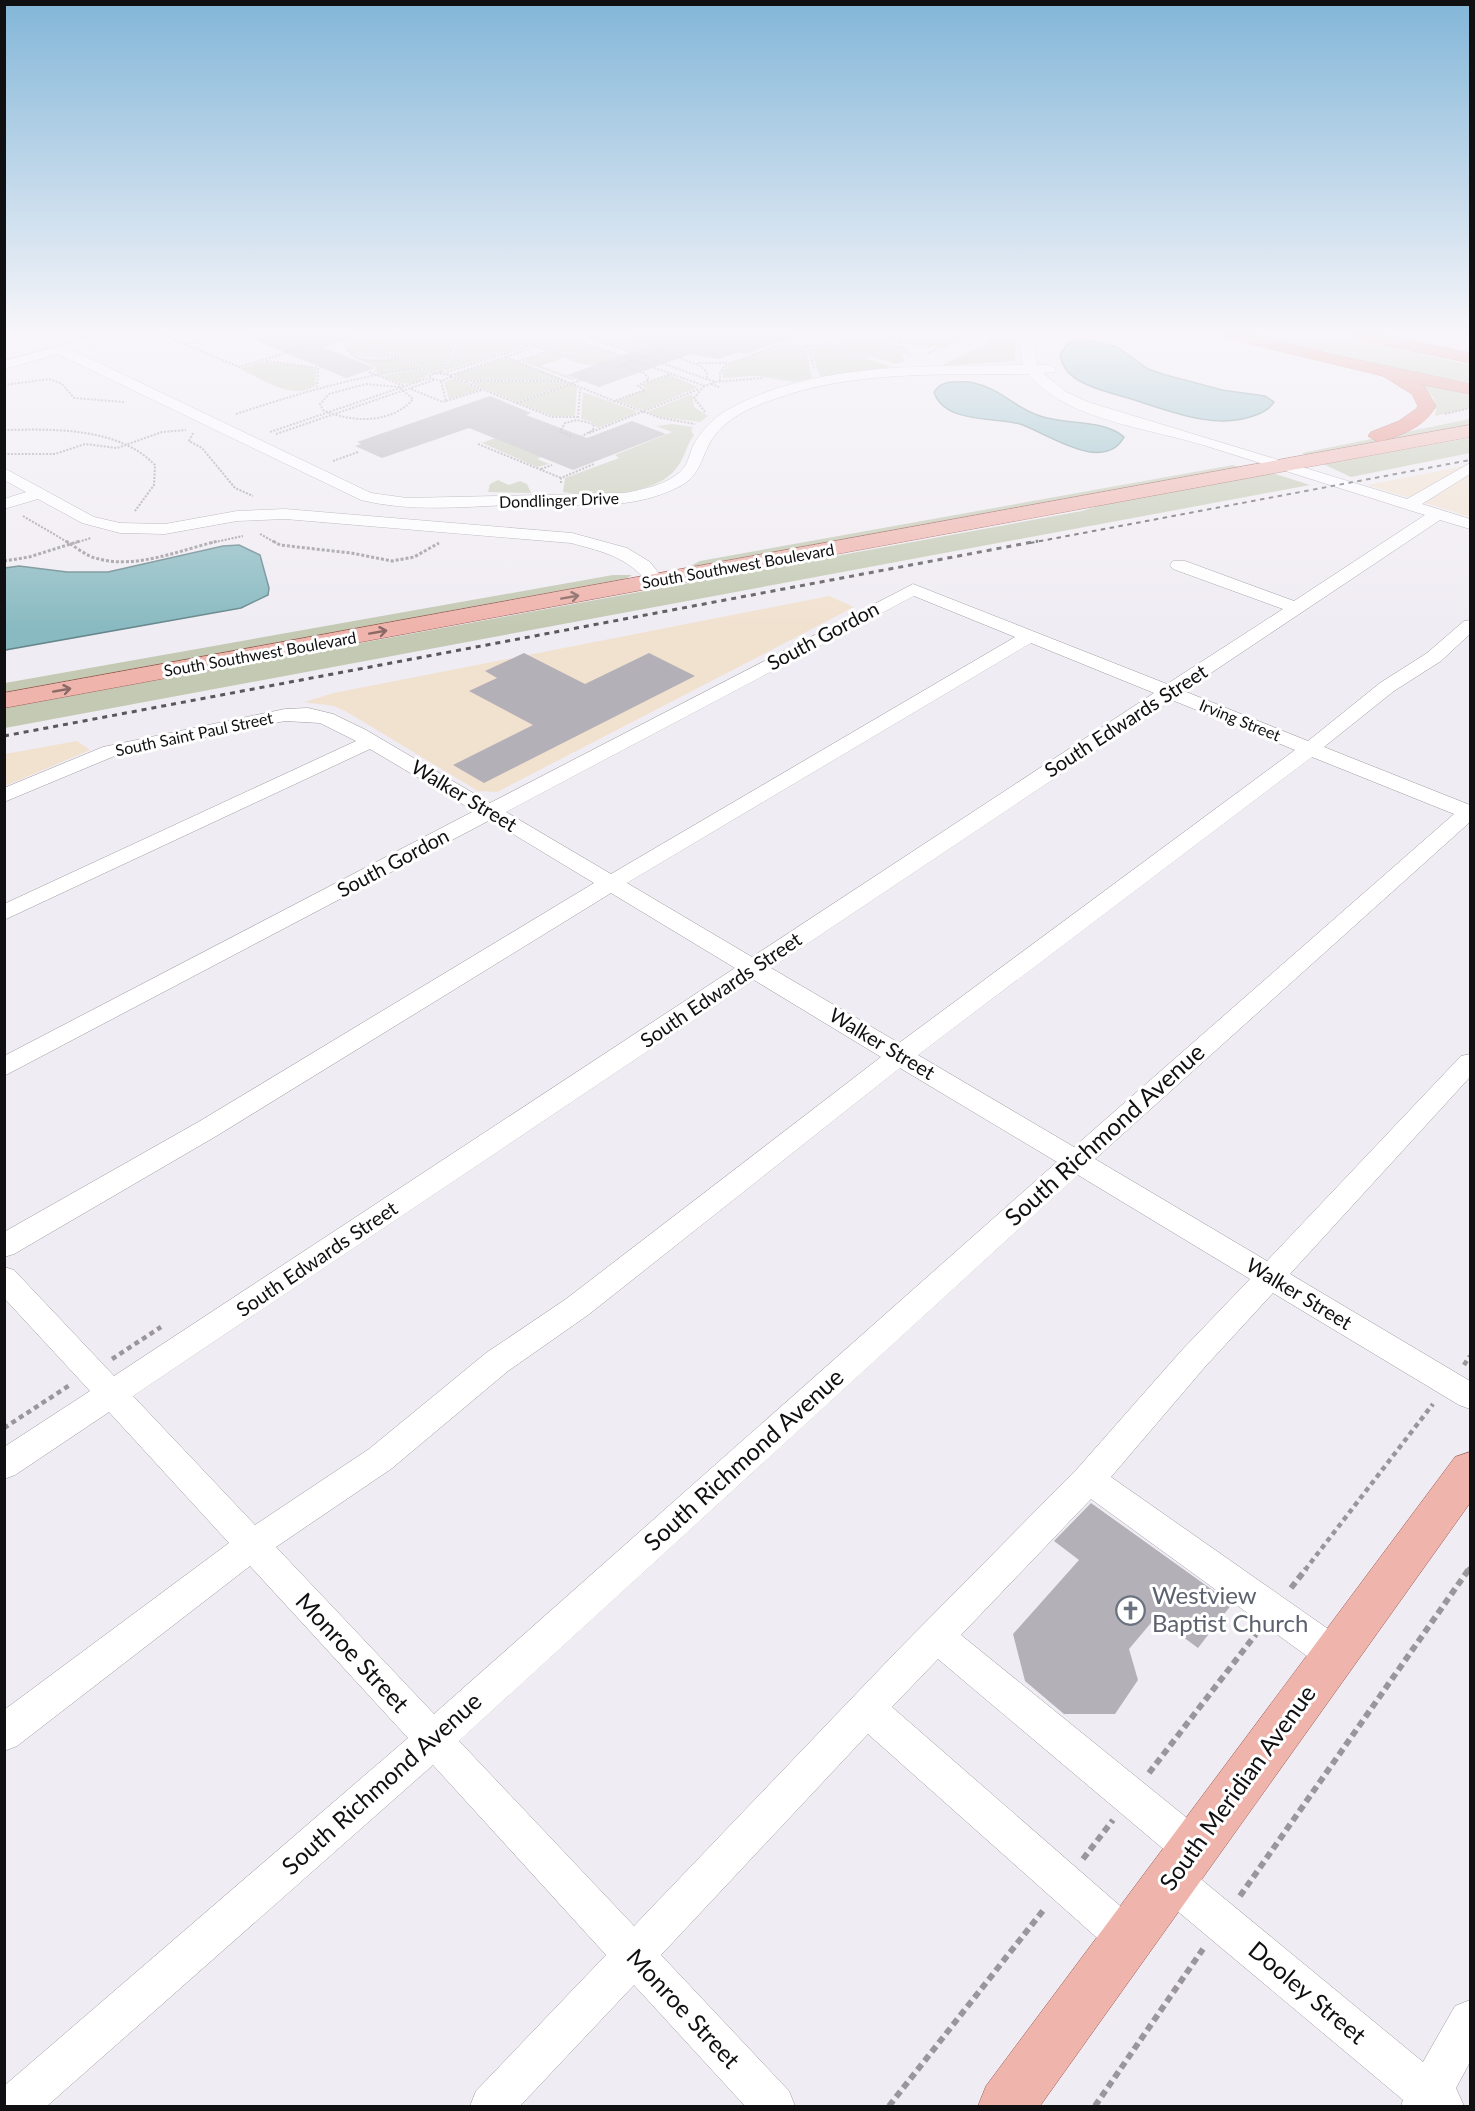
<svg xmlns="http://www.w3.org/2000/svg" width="1475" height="2111" font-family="Lato,sans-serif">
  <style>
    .industrial { fill: #f1e1cf }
    .green { fill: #c3c9b2 }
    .water { fill: #89bac1; stroke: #65878c; stroke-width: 1.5 }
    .building { fill: #b4b0b7 }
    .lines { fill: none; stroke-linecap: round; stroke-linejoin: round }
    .minor-casing { stroke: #9e9aa1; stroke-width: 1 }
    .major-casing { stroke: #9a5a52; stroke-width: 1 }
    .highway-casing { stroke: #9a5a52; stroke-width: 1 }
    .path-far3 { stroke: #9a979c; stroke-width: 2; stroke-dasharray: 2 1.5; stroke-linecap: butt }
    .path-far2 { stroke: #9a979c; stroke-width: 3; stroke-dasharray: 3 2; stroke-linecap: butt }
    .path-far1 { stroke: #9a979c; stroke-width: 4.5; stroke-dasharray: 5 4; stroke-linecap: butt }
    .path { stroke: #9a979c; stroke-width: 6; stroke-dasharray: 7 4.5; stroke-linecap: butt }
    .minor { fill: #fff; fill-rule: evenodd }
    .major { fill: #efb4ac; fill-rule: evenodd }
    .highway { fill: #e48275; fill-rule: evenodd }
    .rail-far1 { stroke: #5a585c; stroke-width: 2; stroke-dasharray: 4.5 4.5; stroke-linecap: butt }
    .rail { stroke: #5a585c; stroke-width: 3; stroke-dasharray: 5 5; stroke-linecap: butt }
    .oneway { stroke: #8b6a66 }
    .labels { text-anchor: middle; stroke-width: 6; stroke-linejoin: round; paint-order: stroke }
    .far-street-label { font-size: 16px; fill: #100f11; stroke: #fff }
    .street-label { font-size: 20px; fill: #100f11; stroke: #fff }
    .near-street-label { font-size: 24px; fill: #100f11; stroke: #fff }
    .near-worship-label { font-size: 24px; fill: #5b616d; stroke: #fff; text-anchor: start }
  </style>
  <rect width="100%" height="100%" fill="#f0ecf3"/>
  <path class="industrial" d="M1470,465v52l-103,-32z
    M829,596l25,11 -357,185 -19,-1 -131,-79 -13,-6 -30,-4 30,-9z
    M77,741l13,9 -85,36v-32z"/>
  <path class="green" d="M413,334h45l-17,37 -8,1 -72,-30z
    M496,334h52l4,2 -22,8 -39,-9z
    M586,334h37v3l41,9 -19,10z
    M891,334h70c-9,16 -44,16 -58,8 -4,-2 -8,-6 -12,-8z
    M989,334h33l-7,13v14l-75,5 48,-23 3,-4z
    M1243,334h86l13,2 128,29v18l-137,-26z
    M462,335l24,1 38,10 -80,25z
    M565,338l31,10 -26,9 -31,-10z
    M849,339l55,9 2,6 -5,1 4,6 -9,3 -59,-18z
    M352,341l43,18 -41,-3 -7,-8z
    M783,344l23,4 6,30 -18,4 -37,-6 -34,2 -1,-7 10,-8z
    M832,347l60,20 -72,10 -10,-29z
    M599,349l32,11c-23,7 -40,8 -63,0z
    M550,352l15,5 -24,9 36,13 -5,1 -51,-19z
    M354,358l43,2 21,8 -38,6 -7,-3 4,-3z
    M506,358l59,22h-103l-8,-3 1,-3z
    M260,362l52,5 4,3 -1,16c-22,15 -53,-7 -75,-17z
    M419,369l11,4c-17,16 -29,11 -49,3z
    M670,375l28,12 -54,23 -27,-9 30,-12 -6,-4z
    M453,379l27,11 -31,9 -5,-17z
    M1418,381l52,11v16l-35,8c4,-17 -5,-25 -19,-34z
    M473,382h96v1l-52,19 -47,-19z
    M571,384l6,2 -2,30h-22l-34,-13z
    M583,392l53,19 -1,3 -38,14 -4,-6 -12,-3z
    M692,394l2,13 14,9 -8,6 -40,-5 -13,-5z
    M1470,419v8l-163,29 -5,-3z
    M673,424l20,3 -2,4 3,4c-9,12 -9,24 -19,35 -22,26 -81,27 -112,22l2,-14 54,-20 -4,-3 57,-23 -16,-6z
    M495,438l47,19 -5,2 12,5 -12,3 -55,-24z
    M1470,438v15l-119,24 -28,-13z
    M1233,465l8,3 -535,99h-17l11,-6z
    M1269,472l41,13 -1305,243v-20l1077,-197 30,-9z
    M498,480l11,5 11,-4 7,3 4,9 -43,-1 2,-8z
    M613,575h19l-14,8 -613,111v-11z"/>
  <path class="water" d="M1077,340l16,1 24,6 31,22 18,6 56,15 43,6 9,6c-4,7 -10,10 -18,13 -41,16 -85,-4 -125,-16 -18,-6 -37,-9 -53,-19 -10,-6 -16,-14 -18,-25l8,-12z
    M970,382c33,7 41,24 70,34 26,9 63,3 84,21 -20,38 -79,-5 -104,-13 -24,-7 -76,0 -86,-32 7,-13 24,-10 36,-10z
    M239,545l21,10 9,33 -1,7 -27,13 -236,42v-82l14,-2 48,6h41l115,-26z"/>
  <path class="building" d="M241,334h109l1,5 -28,8 52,21 -29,10z
    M627,334h168v2l-49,18 -6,-2 -21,7 -28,-5 -92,33 -32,-12 84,-30 -25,-8z
    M490,396l41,17 -5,2 61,23 45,-17 34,13 -93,36 -104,-42 -87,30 -27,-12 6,-2 -4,-2z
    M524,653l61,31 64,-31 46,23 -211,107 -31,-18 80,-40 -64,-34 28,-13 -12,-7z
    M1091,1503l141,101 -34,44 -42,-31 -27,32 9,31 -23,34h-51l-39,-33 -12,-47 66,-74 -25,-19z"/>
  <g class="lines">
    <defs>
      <path id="minor" d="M103,334h20l-51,16 299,143 36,5 218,-5c19,-4 40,-8 55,-21 7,-6 9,-15 12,-24 8,-16 21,-31 37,-39 88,-48 198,-42 294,-44l-3,-16 8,-15h13l-7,15 3,16h12l7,4 -2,3 -11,1 23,19 22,10 319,97 63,-36v11l-48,30 48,15v10l-30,-9 -256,171 124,50 72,-58 47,-30 37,-32 6,-1v14l-29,27 -47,30 -70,56 146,58v17l-375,337 172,102 194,-205 9,-2v23l-180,197 180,107v28l-11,-4 -186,-112 -69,75 -93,109 237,166 5,12 -5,12 -13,5 -13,-5 -231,-168 -130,136 247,200 6,14 -6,14 -14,6 -14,-6 -242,-204 -46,48 250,218 6,14 -6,14 -14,6 -14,-6 -246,-219 -207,221 128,136 6,15h-50l-111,-121 -114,121h-50l6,-15 130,-136 -173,-190 -386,341h-43v-20l404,-348 -158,-172 -233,180 -13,5v-41l225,-167 -120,-131 -94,63 -11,4v-32l86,-56 -86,-93v-31l10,3 100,106 621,-408 -124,-75 -393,242 -204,119 -10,3v-25l196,-111 394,-238 -104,-63 -486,256v-20l470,-245 -104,-62 -366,171v-16l352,-163 -36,-18 -35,-2 -168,34 -113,47v-14l99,-41 182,-38 23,-1 25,6 33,16 124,73 423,-219 254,100 116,-75 -110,-40 -3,-4 3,-4h12l109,40 131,-86c-74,-23 -148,-47 -222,-70 -55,-17 -137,-25 -175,-71 -84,1 -176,-4 -256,26 -21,7 -47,19 -60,39 -10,16 -11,34 -28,45 -17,10 -41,17 -60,19 -38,3 -76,2 -114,2 -49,2 -100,7 -149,-5l-303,-146 -54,15v-8zM914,596l101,41 -404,237 -105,-62zM1031,643l123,50 -402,264 -125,-74zM1172,700l123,50 -396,293 -128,-75zM1312,757l142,57 -380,333 -156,-92zM754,980l127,77 -315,242 -80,54 -117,96 -114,76 -122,-129zM900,1068l157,94 -623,552 -158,-167 115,-78 117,-98 80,-56zM1078,1175l172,104 -68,71 -105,119 -179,181 -264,276 -175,-185z
        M4,468l90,49 26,6 45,1 72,-13 48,-2 287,24 55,15 23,14 15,19 -3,4h-12c-22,-28 -46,-33 -79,-42l-286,-24 -48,2 -72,13 -45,-1 -38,-10 -44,-24 -34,10v-10l22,-7 -22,-12z
        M1171,1860l14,6 238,196 32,-56 15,-6v62l-14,26 8,18h-63l2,-6 -246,-206 -6,-14 6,-14z"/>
      <path id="major" d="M1470,425v12l-1466,271v-15z
        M1470,1452v51l-430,603h-62l8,-20 469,-629z"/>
      <path id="highway" d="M1223,334h28l88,22 131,28v10l-51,-10 6,3 11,19c-12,21 -35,30 -58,36l-10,-6 3,-4 28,-11 17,-12 2,-3 -6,-12 -29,-18 -157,-38z
        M1348,334h31l91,19v10l-113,-24z"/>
    </defs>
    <use href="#minor" class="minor-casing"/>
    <use href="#major" class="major-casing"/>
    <use href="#highway" class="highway-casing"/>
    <path class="path-far3" d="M161,334l78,33 103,-31 91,37 19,2 122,-41
      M484,334l43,11
      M837,334l69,14 3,8
      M852,334l50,9
      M888,334l13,8
      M367,337l13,-3
      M568,337l137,49 10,-4 -135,-48
      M775,339l26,7 28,-1 39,12
      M351,340l-6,6c10,19 34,15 52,13
      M356,341l53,-7
      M187,344l15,-4
      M830,344l10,-5 1,-4
      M808,346l6,23
      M537,347l33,11 28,-10
      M661,351l-5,-1 11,-4
      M928,353l32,-14 3,-5
      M506,357l108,44
      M266,361l52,7 -1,19
      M519,361l30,-10
      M698,363h29
      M623,365l21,8 5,6 -11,7 7,4 -31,11 47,17 34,6
      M617,367l44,-16 40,15 6,7v6
      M369,372l35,14
      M440,372l12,4 -10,5 -13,-3 1,-3z
      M442,372l17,-38
      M447,372l119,-38
      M451,377l101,40h26
      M466,381h101
      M720,381v-9l6,-7 58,-22
      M647,382l24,-8
      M715,382l49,-4
      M366,384l33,3 14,12c-21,25 -62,24 -90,11l-3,-6 9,-10z
      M711,384l10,4
      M4,385l45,-6 13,5 12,14 50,4
      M704,386l-10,12 11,14
      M411,389l32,13 3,-1 -5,-20
      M446,401l36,-11
      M517,403l64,-23
      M236,414c61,-20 120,-38 184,-46
      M1445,414l25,-6
      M578,418l2,-29
      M4,430c50,-1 114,-3 151,35l-1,20 -19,26
      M270,432l159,-54
      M193,433l-4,8 13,7 33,40 18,8
      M589,433l110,-44
      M276,434l158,-54
      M571,436l-11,-4 5,-9 12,-3 17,4 -1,6 -11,6
      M478,444l83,34
      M4,454h51l30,-10 32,4 45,-16 24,-2
      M333,461l25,-9
      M541,469l11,-4
      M561,483v-5l33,-14
      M23,516l46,27
      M260,534l16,9
      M75,543l16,-5
      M211,543l32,-7"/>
    <path class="path-far2" d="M66,541c10,6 21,16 33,18 37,10 82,-9 119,-18
      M273,541l7,4 71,8 41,8 22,-4 25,-14
      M4,561l25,-4 51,-16"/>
    <path class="path-far1" d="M112,1359l49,-32
      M1464,1365l6,-9
      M4,1428l66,-43
      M1305,1570l128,-166
      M1468,1570l2,-2"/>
    <path class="path" d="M1291,1588l15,-19
      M1149,1773l107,-139
      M1083,1859l30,-39
      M1240,1896l229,-327
      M889,2106l156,-198
      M1095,2106l108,-157"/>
    <use href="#minor" class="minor"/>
    <use href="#major" class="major"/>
    <use href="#highway" class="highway"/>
    <path class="rail-far1" d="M1030,543l440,-83"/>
    <path class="rail" d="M4,736l1034,-195"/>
  </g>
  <defs><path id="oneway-shaft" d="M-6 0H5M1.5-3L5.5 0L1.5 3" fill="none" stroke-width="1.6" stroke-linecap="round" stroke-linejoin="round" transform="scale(1.5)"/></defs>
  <g class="oneway">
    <use href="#oneway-shaft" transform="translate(570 597) rotate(-10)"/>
    <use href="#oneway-shaft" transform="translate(378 632) rotate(-10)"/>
    <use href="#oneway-shaft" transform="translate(62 690) rotate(-10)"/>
  </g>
  <linearGradient id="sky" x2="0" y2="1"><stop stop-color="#82b6d8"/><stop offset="0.53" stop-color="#f8f6fa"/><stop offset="1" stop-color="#f8f6fa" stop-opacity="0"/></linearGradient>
  <rect width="1475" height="629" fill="url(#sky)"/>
  <defs>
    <symbol id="church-ring" viewBox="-11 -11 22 22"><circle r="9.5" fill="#fff" stroke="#6b7280" stroke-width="1.5"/><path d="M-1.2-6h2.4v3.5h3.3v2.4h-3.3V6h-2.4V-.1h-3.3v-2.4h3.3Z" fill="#6b7280"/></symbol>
  </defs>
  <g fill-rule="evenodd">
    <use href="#church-ring" x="1114" y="1594" width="33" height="33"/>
  </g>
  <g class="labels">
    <g class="far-street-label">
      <text transform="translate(559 500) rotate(-2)" y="6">Dondlinger Drive</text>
      <text transform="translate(738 566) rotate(-10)" y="6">South Southwest Boulevard</text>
      <text transform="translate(260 654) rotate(-10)" y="6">South Southwest Boulevard</text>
      <text transform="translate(1240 720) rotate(22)" y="6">Irving Street</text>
      <text transform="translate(194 734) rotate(-12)" y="6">South Saint Paul Street</text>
    </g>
    <g class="street-label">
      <text transform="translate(823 636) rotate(-28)" y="7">South Gordon</text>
      <text transform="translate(1126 721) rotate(-33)" y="7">South Edwards Street</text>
      <text transform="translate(464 796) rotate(31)" y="7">Walker Street</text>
      <text transform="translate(393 863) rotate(-28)" y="7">South Gordon</text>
      <text transform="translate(721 990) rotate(-34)" y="7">South Edwards Street</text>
      <text transform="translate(882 1044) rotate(31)" y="7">Walker Street</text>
      <text transform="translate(317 1259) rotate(-34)" y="7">South Edwards Street</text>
      <text transform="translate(1299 1294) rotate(31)" y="7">Walker Street</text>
    </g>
    <g class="near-street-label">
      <text transform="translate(1105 1135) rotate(-42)" y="8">South Richmond Avenue</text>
      <text transform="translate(744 1460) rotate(-42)" y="8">South Richmond Avenue</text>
      <text transform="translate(352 1653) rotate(47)" y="8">Monroe Street</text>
      <text transform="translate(382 1784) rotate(-42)" y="8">South Richmond Avenue</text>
      <text transform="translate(1238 1788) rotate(-54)" y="8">South Meridian Avenue</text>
      <text transform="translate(1307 1993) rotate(40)" y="8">Dooley Street</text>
      <text transform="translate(683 2009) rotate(47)" y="8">Monroe Street</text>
    </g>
    <g class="near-worship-label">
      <text x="1152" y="1604">Westview<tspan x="1152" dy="28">Baptist Church</tspan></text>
    </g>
  </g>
  <rect width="1475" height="2111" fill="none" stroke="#100f11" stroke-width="12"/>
</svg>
